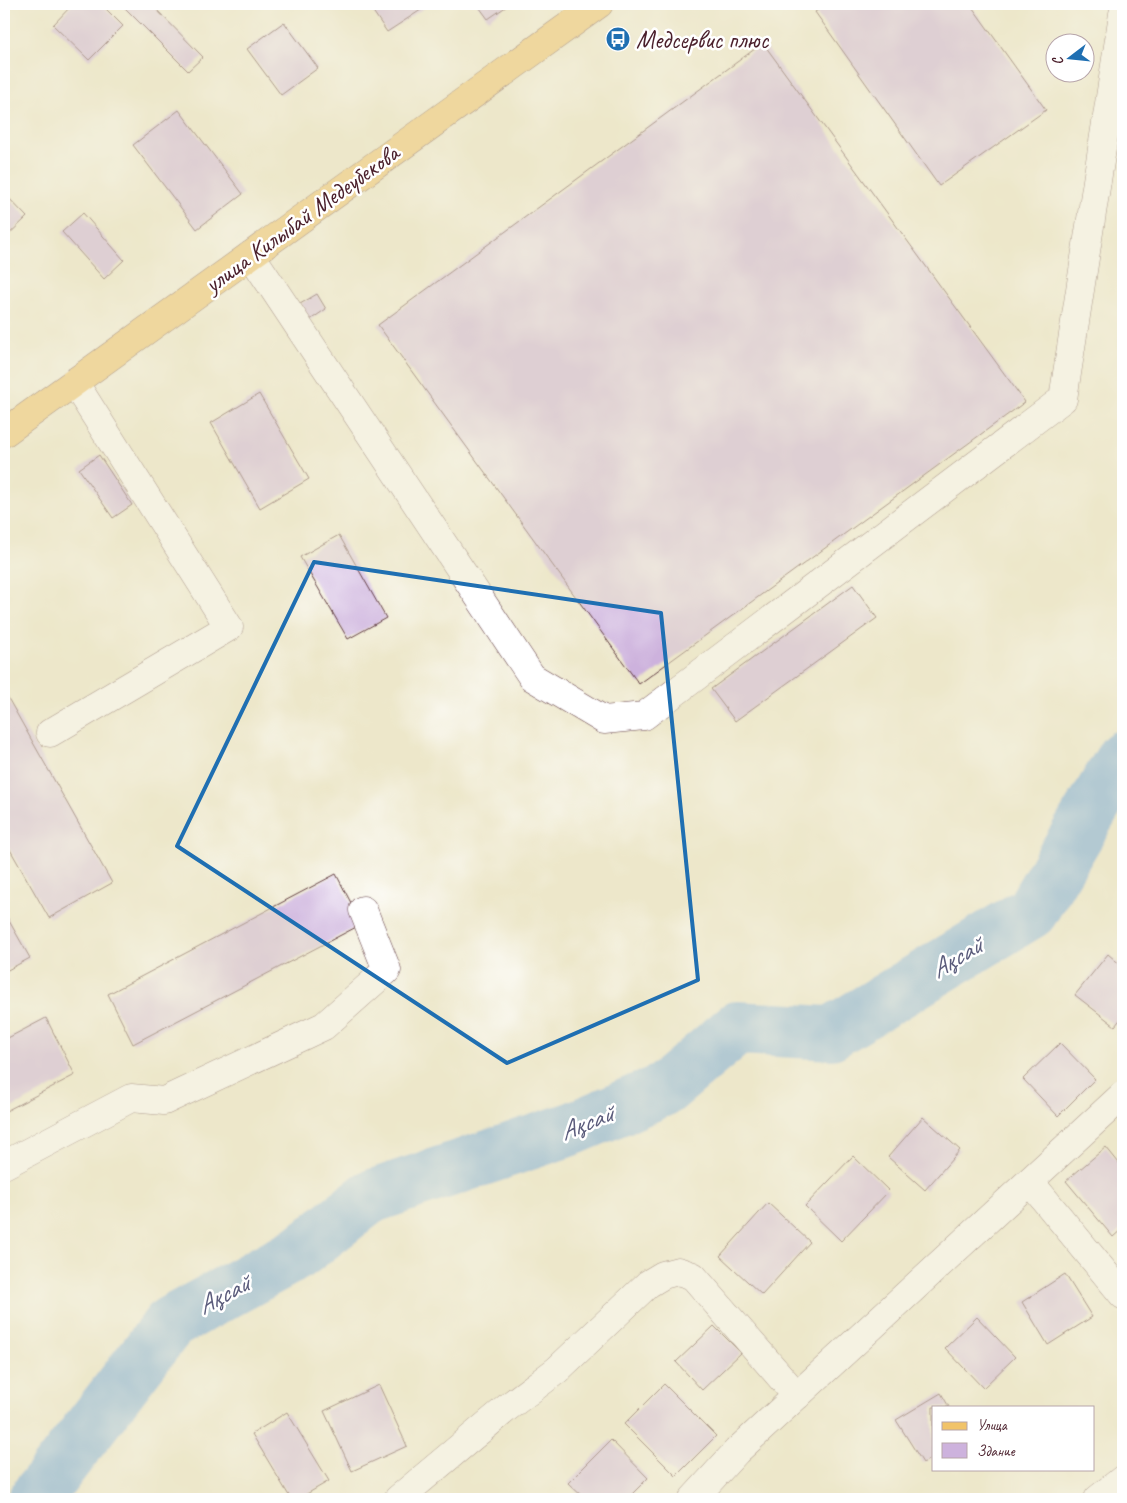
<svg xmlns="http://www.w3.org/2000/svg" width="1127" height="1503" font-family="Caveat,sans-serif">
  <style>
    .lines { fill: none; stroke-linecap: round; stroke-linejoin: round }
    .river { stroke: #6da5dc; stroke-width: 54 }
    .building { fill: #cdb2dd }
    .minor-casing { stroke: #623d43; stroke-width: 29 }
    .major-casing { stroke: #623d43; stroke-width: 29 }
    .minor { stroke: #fff; stroke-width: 28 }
    .major { stroke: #f1c369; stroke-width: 28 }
    .marked { fill: none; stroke: #1f6fb2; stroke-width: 4; stroke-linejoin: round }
    .labels { text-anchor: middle; stroke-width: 5; stroke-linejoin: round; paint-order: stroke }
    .poi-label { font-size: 25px; fill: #4a1f2b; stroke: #fff; text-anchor: start }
    .street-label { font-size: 25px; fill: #4a1f2b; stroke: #fff }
    .water-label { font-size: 26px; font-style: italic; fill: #5a5b7b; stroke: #fff }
  </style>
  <rect width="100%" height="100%" fill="#fff"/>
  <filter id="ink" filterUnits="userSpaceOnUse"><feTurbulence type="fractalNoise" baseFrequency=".02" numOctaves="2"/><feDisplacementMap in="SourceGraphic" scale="10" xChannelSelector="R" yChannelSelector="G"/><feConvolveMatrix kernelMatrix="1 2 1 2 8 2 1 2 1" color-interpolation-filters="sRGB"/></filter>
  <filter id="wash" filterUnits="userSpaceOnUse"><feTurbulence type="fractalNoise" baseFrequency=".0096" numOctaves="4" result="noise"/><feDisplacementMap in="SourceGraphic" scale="20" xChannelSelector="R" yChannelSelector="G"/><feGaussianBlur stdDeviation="1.12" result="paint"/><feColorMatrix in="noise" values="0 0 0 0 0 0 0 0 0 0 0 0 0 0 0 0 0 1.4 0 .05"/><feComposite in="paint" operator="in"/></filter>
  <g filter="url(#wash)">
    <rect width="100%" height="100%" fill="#ede7ca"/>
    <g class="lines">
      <path class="river" d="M35,1499l135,-176 128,-70 72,-56 204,-69 91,-39 72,-61 94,5 200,-121 92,-155"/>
    </g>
    <g id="blocks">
      <path class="building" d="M73,4h28l22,22 -34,34 -36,-35z
        M121,4h30l52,53 -15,14z
        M368,4h62l-43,28z
        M477,4h33l-22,15z
        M826,4h144l76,106 -107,76 -124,-174z
        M284,22l34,46 -37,27 -34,-46z
        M763,43l262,359 -386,282 -261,-359z
        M179,110l64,84 -46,35 -64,-84z
        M4,193l23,24 -23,22z
        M83,213l41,47 -20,19 -42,-47z
        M317,294l9,15 -16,11 -10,-16z
        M259,394l50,85 -49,29 -49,-85z
        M99,455l33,50 -19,13 -34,-49z
        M339,535l47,83 -38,21 -48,-82z
        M853,585l24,33 -142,103 -24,-32z
        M4,691l108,192 -63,35 -45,-79z
        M336,874l26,50 -229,120 -25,-50z
        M4,912l26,46 -26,14z
        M1108,954l15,13v49l-8,10 -40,-31z
        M46,1018l29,57 -71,37v-72z
        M1060,1043l35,36 -37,37 -35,-37z
        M923,1117l37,33 -35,40 -37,-33z
        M1106,1147l17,21v60l-10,9 -47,-56z
        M853,1156l36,35 -48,50 -36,-35z
        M768,1203l42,39 -48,53 -42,-39z
        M1065,1274l27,43 -44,28 -26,-43z
        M977,1317l38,40 -32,31 -38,-40z
        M714,1326l27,27 -39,37 -26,-28z
        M664,1384l52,52 -40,40 -52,-52z
        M379,1385l28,61 -55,25 -28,-60z
        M941,1393l8,14h-16v50l-10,6 -27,-43z
        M287,1412l42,69 -31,18h-7l-39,-65z
        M611,1440l37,38 -21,21h-42l-17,-16z"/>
    </g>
  </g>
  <g filter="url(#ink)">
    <use href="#blocks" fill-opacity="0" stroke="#623d43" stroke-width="1"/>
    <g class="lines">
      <defs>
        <path id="minor" d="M251,255l281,422 72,43 40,-4 419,-317 60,-385
          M50,733l179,-106 -155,-245
          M4,1165l127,-67 33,3 160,-75 63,-56 -24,-60
          M1030,1182l93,113
          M398,1499l110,-92 49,-37 91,-86 15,-9 15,-4 15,5 104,120
          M693,1499l44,-48 386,-356
          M1098,1499l25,-20"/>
        <path id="major" d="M4,433l595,-429"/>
      </defs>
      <use href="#minor" class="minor-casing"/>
      <use href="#major" class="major-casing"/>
      <use href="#minor" class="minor"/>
      <use href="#major" class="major"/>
    </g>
  </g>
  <path d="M0 0H1127V1503H0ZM314,562l347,51 37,367 -191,83 -330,-217z" fill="#ede7ca" fill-opacity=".55" fill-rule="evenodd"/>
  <path class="marked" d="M314,562l347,51 37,367 -191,83 -330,-217z"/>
  <defs>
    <symbol id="bus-disc" viewBox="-11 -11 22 22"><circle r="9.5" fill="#1f6fb2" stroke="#fff"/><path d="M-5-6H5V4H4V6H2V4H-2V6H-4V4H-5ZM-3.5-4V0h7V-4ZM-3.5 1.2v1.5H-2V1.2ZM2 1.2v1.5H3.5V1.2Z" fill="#fff"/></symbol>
  </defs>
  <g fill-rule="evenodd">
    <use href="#bus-disc" x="604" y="25" width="28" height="28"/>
  </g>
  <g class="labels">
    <g class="poi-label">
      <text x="636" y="48">Медсервис плюс</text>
    </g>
    <g class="street-label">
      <text transform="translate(301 218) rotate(-36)" y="9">улица Килыбай Медеубекова</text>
    </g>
    <g class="water-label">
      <text transform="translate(956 957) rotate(-31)" y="9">Ақсай</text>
      <text transform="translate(586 1122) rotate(-22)" y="9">Ақсай</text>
      <text transform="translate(223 1294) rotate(-28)" y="9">Ақсай</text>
    </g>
  </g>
  <rect width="1127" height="1503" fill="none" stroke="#fff" stroke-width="20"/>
  <rect x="932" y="1406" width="162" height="65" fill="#ffffff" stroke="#b7a5aa"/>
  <rect x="942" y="1422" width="25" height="8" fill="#f1c369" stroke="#b7a5aa"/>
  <text x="977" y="1430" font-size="15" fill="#4a1f2b">Улица</text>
  <rect x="942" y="1443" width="25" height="15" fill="#cdb2dd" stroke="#b7a5aa"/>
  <text x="977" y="1456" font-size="15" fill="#4a1f2b">Здание</text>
  <g transform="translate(1070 58) rotate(254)"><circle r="24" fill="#ffffff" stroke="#b7a5aa"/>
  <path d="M0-4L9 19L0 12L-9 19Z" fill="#1f6fb2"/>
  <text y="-8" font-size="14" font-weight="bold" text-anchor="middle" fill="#4a1f2b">С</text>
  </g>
</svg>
